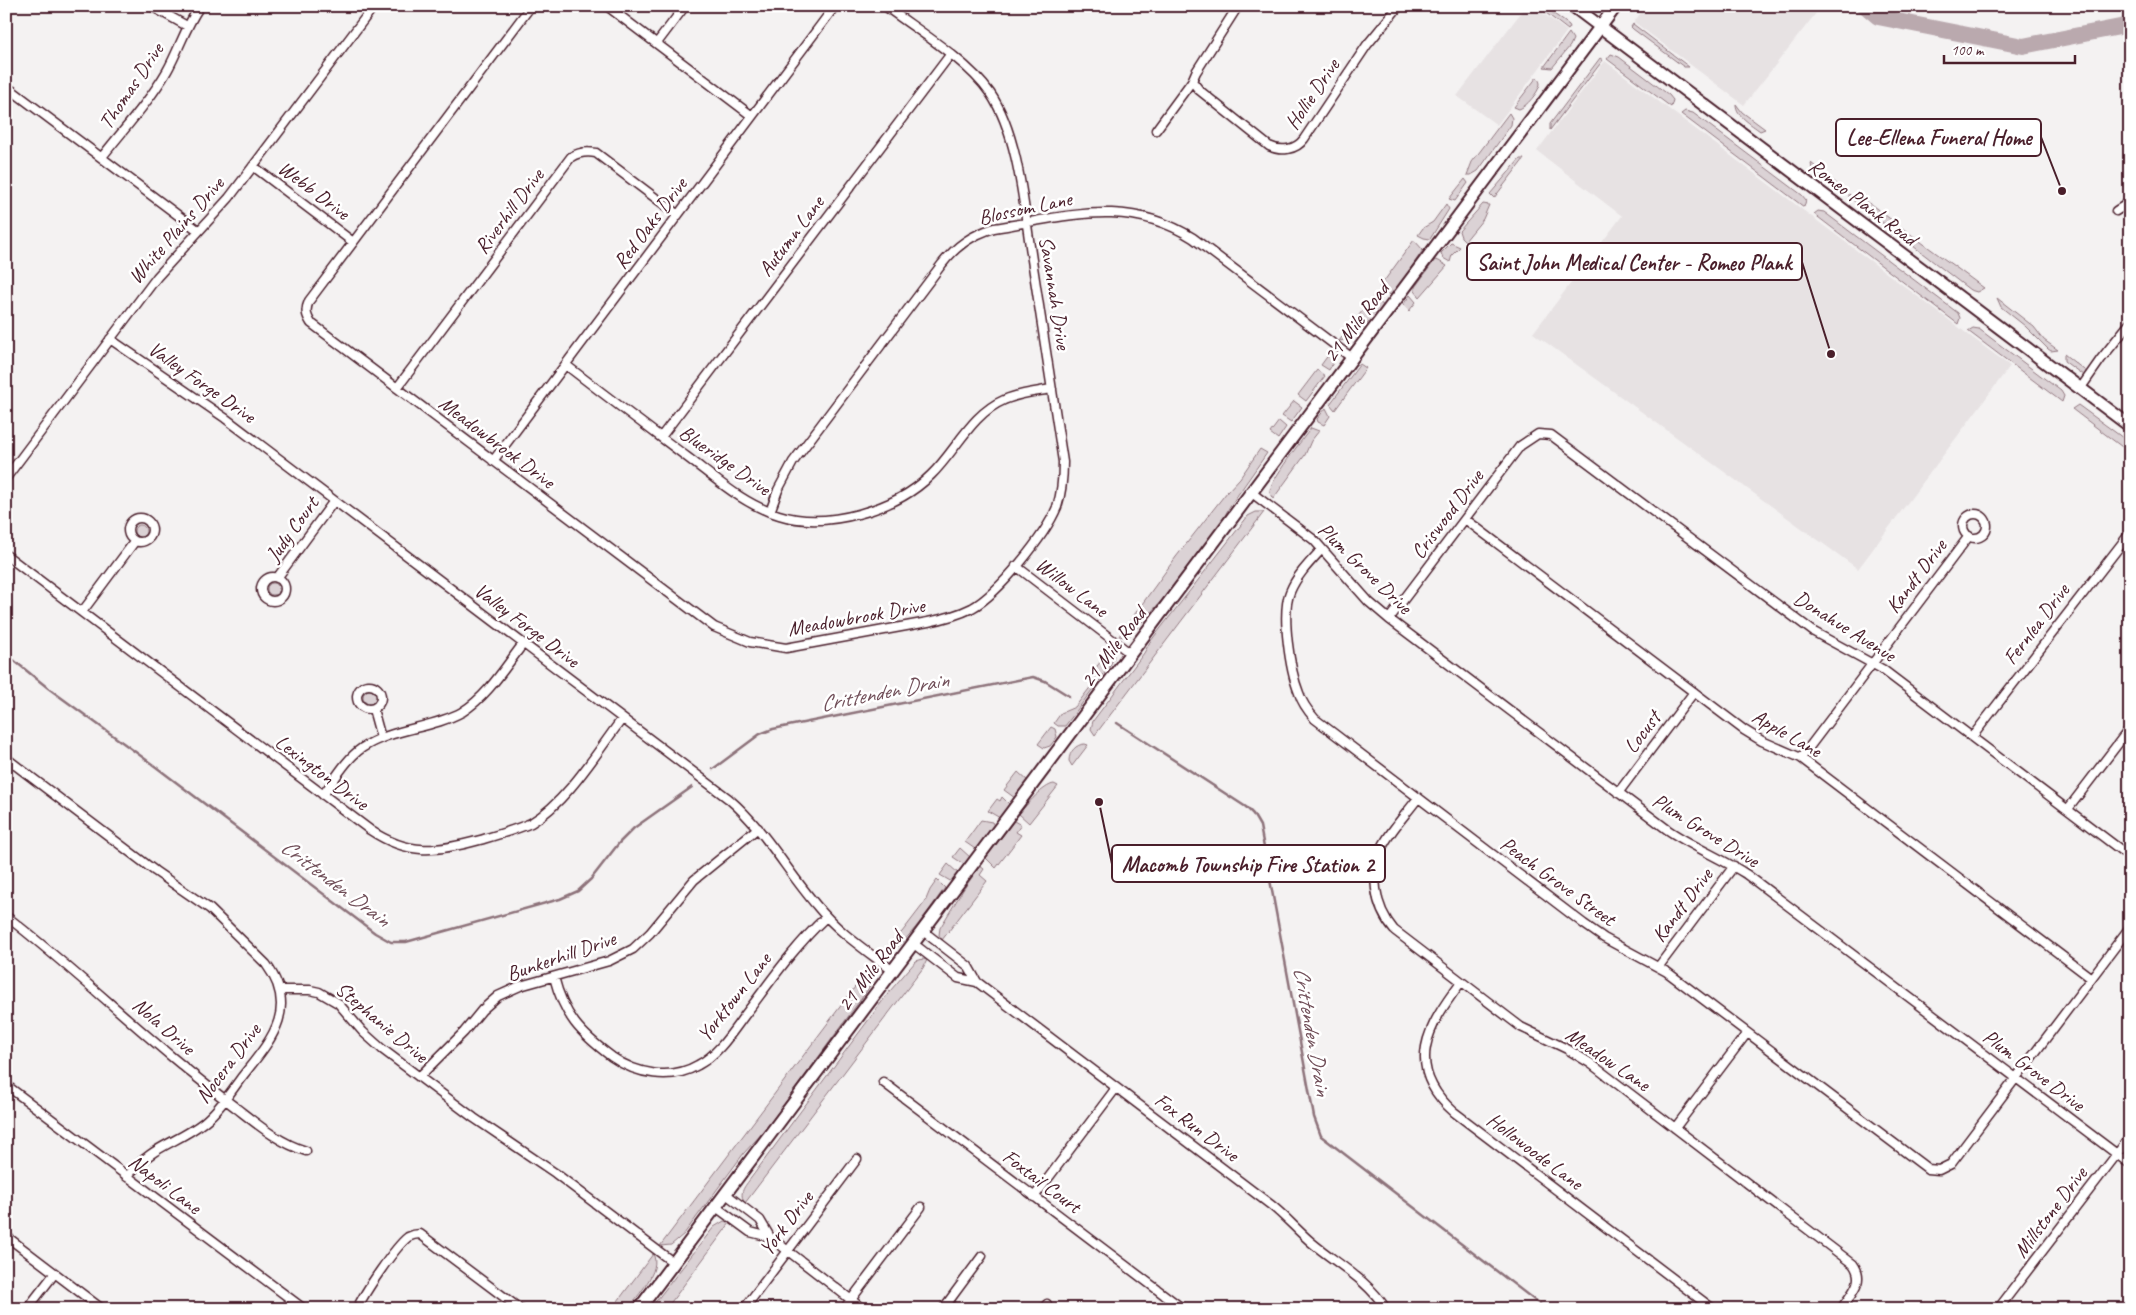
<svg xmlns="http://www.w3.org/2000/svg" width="2136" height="1315" font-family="Caveat,sans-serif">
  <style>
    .built { fill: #e7e2e3 }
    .green { fill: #dbd2d5; stroke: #927880 }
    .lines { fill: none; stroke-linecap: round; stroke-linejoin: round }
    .stream { stroke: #8d727a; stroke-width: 2.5 }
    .river { stroke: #baa9ae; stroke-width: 16 }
    .street-casing { stroke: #4a1f2b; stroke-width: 11 }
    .secondary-casing { stroke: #4a1f2b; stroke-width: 15 }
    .street { stroke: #fff; stroke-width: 8 }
    .secondary { stroke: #fff; stroke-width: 11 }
    .labels { text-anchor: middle; stroke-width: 5; stroke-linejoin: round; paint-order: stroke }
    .street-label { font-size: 21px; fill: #4a1f2b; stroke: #fff }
    .water-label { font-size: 22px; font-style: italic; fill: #714f59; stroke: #fff }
    .leader { fill: none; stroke: #4a1f2b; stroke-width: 2 }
    .callout-dot { fill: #4a1f2b; stroke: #fff; stroke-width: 2 }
    .callout { fill: #fff; stroke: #4a1f2b; stroke-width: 2 }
    .callout-label { font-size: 22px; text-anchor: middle; font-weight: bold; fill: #4a1f2b }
  </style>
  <rect width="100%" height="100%" fill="#f4f2f2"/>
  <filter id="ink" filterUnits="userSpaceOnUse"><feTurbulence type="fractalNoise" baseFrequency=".02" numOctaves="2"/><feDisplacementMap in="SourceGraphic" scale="10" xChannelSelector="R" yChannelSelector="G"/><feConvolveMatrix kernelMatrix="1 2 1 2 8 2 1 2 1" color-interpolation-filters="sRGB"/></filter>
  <g filter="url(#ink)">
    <path class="built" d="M1526,6h7l34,25 -70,94 -40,-29z
      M1646,6h171l3,2 -76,97 -110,-83z
      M1605,61l405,305 -152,203 -325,-236 89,-117 -85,-65z"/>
    <path class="green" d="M1537,6h6l26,19 1,2 -2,3z
      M1633,24l56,43h-5l-51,-38 -2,-2z
      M1569,33l4,6 -3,7 -18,22 -8,-1z
      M1611,54l8,3 50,38 4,5 -2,7 -64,-48z
      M1600,58l3,2 -53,70v-6z
      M1537,77c1,2 3,4 3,7 -1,8 -14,23 -21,25l-5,-2z
      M1736,104l6,8 23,17 -5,2c-9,-7 -24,-15 -24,-27z
      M1685,111l8,2 109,82 4,5 -2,7 -123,-93z
      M1509,113l3,5 -1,7 -33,46 -7,4h-4l5,-13z
      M1520,159h4l-30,39 -4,-4z
      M1811,163l32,26 -3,2 -28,-21z
      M1465,179l3,4 -13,18 -6,-2z
      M1849,194l6,5 10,1 28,21 -5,3 -6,-1 -33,-26z
      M1446,204l3,5 -19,30 -6,-1 -6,-3 5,-7 10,-6z
      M1483,204l6,1 -6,14 -18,22 -4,-4 -2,-6z
      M1818,211l6,1 134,101 2,5 -2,6 -144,-110z
      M1902,228l82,60 -7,4 -7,-2 -66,-51 -3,-5z
      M1414,240l9,10 -31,46 -13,-8z
      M1451,243l9,4 -8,8 -2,7 -7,-4 -2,-5z
      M1435,260l4,1 8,5 -27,31 -5,-6v-4z
      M1410,295l6,7 -7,9 -6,-6z
      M1373,297l11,9 -3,5 -30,28 -12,2z
      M1997,298l37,29 10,13 14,10 -7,1 -3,-2 -23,-23 -24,-19z
      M1973,328l6,1 82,62 3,5 -2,6 -94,-71z
      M1332,350l3,9 -6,11 -8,-5z
      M2064,354l29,23 -6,1 -23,-17z
      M1360,364l6,4 -31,42 -5,-6z
      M1317,370l8,6 -19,25 -8,-6z
      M1294,401l8,6 -11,15 -9,-6z
      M2078,405l52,38v10l-58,-44z
      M1326,408l4,8 -6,9 -6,-3 -1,-3z
      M1279,421l7,6 -8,12 -8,-6z
      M1311,428l8,3 -8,10 -6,14 -32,44c-1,-2 -3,-4 -3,-7 0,-12 33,-53 41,-64z
      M1260,449l7,4 -37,53 -8,15 -59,78 -33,36 -5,2 -6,-1 57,-79 51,-65 13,-14z
      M1256,512h8l-169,223 -4,-6 2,-8 51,-68 6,-11 98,-126z
      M134 531a6 6 0 1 1 12 0a6 6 0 1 1-12 0Z
      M267 589a6 6 0 1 1 12 0a6 6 0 1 1-12 0Z
      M1112,647l2,10 -4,9 -45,60h-7l-4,-3 7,-10 14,-6 17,-22 2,-15z
      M363 697a7 7 0 1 1 14 0a7 7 0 1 1-14 0Z
      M1051,727l4,2 2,8 -7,9 -6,2 -6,-4z
      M1085,744l3,1 -16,21 -3,-5c0,-9 7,-17 16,-17z
      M1018,772l10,9 -13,17 -11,-8z
      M1054,784l4,2 -29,37 -10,-9c7,-9 25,-29 35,-30z
      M1002,797l8,8 -10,13 -12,-7 9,-12 3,2z
      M981,820l11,2 2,4 -16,22 -3,1 -10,-7z
      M1014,821l7,4 -5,7 5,3 -25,33 -10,-10z
      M960,848l11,10 -6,7 -12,-8z
      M948,864l11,10 -7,8 -12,-7z
      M980,866l4,3 -4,6 7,6 -45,59 -3,-5 1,-7 23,-38z
      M937,880l8,8c-11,14 -46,69 -63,65l10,-12 10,-9 23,-30 5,-12z
      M923,959l4,1 -4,8 -178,235c-7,-10 0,-17 6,-25l139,-187 26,-30z
      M873,965l2,10 -8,16 -102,139 -21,23 -60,81 -13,11 -11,1 204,-271z
      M724,1221l6,2 -64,86h-16l56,-72 8,-10z
      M653,1254c9,16 -16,42 -25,55h-16z"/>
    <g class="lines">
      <path class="stream" d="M6,654l42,34 108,79 219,166 16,9h15l154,-43 18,-8 13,-12 28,-36 15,-15 58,-41
        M1117,723l129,84 7,7 7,12 54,291 7,19 225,173
        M713,769l47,-35 13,-5 260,-52 12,4 24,15"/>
      <path class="river" d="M1865,6l13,11 145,29 107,-21"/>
      <defs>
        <path id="street" d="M151,6l36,20
          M531,6l-222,295c-4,9 -3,14 2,22l403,304 36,15 36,6 142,-26c15,-3 30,-7 44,-14 27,-15 73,-72 85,-101 5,-15 6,-30 6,-45 -11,-68 -21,-135 -31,-202 -8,-51 -13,-125 -42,-167 -23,-33 -73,-63 -105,-87
          M607,6l145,110
          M657,43l28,-37
          M1192,81l7,9 70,56c12,6 27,4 35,-7l63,-94 32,-39
          M6,86l193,145
          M1156,130l36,-49 4,-9 42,-66
          M102,157c22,-28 47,-55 65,-86 12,-21 18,-44 33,-65
          M253,166l100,76
          M2116,211l14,-9
          M110,339l115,79 504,381c36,31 57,71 88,107 21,26 50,45 76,65
          M566,365c40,31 80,61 121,92 28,21 57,48 92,58 47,15 117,-5 152,-40 25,-24 40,-61 73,-75 15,-7 31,-8 48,-11
          M397,388l174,-231c8,-5 15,-6 25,-4l82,62
          M2080,389l21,-30 29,-36
          M661,437l289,-382
          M493,461l342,-455
          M6,478l151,-201 72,-79 145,-192
          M1252,493l62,47 55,62 20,17 279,211c25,17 53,28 78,44l384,290
          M770,512l8,-22 15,-28 149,-198c15,-19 30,-29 52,-36 73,-11 132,-32 199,10l159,120
          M1963 526a12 12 0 1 1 24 0a12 12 0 1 1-24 0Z
          M128 530a12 12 0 1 1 24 0a12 12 0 1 1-24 0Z
          M1465,519l279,211 18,11 39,17 290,220
          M1322,549c-12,13 -25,26 -32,43 -9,21 0,79 9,101 3,10 9,18 16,26l269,205 20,14 63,34 261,197 11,1 12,-6 179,-237
          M6,555l364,275c39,26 66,22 110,10 17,-5 35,-10 51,-17 36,-21 66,-71 91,-104
          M1016,566l115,88
          M261 589a12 12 0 1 1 24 0a12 12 0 1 1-24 0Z
          M277,578l57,-77
          M82,612l53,-71
          M1389,619l131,-173 18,-12 13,1 263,197 68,37 248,188
          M357 697a12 12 0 1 1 24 0a12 12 0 1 1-24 0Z
          M373,709l8,29
          M1972,737l158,-204
          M6,758l149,113 55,38 56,55c34,46 4,77 -25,114 -11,15 -22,32 -37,44 -28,22 -52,23 -77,55
          M1801,758l168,-222
          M1618,793l76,-101
          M323,795c12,-16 23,-36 39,-47 30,-20 69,-19 100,-36 26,-16 43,-45 61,-68
          M1418,798c-23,31 -47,49 -42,91 2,16 7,28 18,41l127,97 46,22 23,14 263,201c13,17 -2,30 -12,45
          M2068,809l62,-81
          M6,916c79,61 149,132 229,191 22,17 44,36 71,44
          M923,931l45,35 9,16 294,223c14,11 26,25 40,37 26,22 56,37 75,67
          M914,944l44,34 19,4
          M1659,966l75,-100
          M554,977c10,39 26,56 58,80 24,17 59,24 86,8 23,-12 37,-38 53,-58 24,-32 46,-63 75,-90
          M1461,982c-33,44 -58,85 -7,130l259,197
          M280,990h30l9,2 19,11 25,29 19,17 92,69 81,55 119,90
          M419,1077l45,-45 18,-22 16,-14 22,-10 89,-25 24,-12 17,-16 44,-53 64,-52
          M883,1082l296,224
          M6,1085l298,224
          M1675,1128l72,-95
          M726,1194l34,26 10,17 93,72
          M1034,1197l82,-109
          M716,1207l34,25 20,5
          M6,1236l96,73
          M27,1309l28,-36
          M357,1309c7,-16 38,-62 51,-72 4,-2 7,-3 12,-3l100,75
          M744,1309l113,-150
          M844,1309l77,-102
          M943,1309l39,-53
          M1043,1309l4,-5
          M1998,1309l132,-172"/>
        <path id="secondary" d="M1573,6l557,420
          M639,1309l977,-1303"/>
      </defs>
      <use href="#street" class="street-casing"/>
      <use href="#secondary" class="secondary-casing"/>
      <use href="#street" class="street"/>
      <use href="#secondary" class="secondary"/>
    </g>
  </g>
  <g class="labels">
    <g class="street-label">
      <text transform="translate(131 86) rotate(-56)" y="7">Thomas Drive</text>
      <text transform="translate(1312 94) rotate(-56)" y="7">Hollie Drive</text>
      <text transform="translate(314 190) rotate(37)" y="7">Webb Drive</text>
      <text transform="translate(1863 202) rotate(37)" y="7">Romeo Plank Road</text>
      <text transform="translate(1025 208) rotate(-12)" y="7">Blossom Lane</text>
      <text transform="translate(509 211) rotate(-53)" y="7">Riverhill Drive</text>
      <text transform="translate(650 223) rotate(-53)" y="7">Red Oaks Drive</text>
      <text transform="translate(176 230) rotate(-49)" y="7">White Plains Drive</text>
      <text transform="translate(791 236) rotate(-53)" y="7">Autumn Lane</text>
      <text transform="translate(1055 293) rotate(81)" y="7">Savannah Drive</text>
      <text transform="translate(1356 322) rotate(-53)" y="7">21 Mile Road</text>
      <text transform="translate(202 382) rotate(35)" y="7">Valley Forge Drive</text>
      <text transform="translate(497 442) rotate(37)" y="7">Meadowbrook Drive</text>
      <text transform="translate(725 460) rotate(35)" y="7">Blueridge Drive</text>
      <text transform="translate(1447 514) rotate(-53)" y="7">Criswood Drive</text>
      <text transform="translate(292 529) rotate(-54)" y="7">Judy Court</text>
      <text transform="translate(1365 568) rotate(44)" y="7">Plum Grove Drive</text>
      <text transform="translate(1916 576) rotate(-53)" y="7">Kandt Drive</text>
      <text transform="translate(1072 587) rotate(37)" y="7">Willow Lane</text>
      <text transform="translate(856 617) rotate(-10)" y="7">Meadowbrook Drive</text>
      <text transform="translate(2036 624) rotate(-53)" y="7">Fernlea Drive</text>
      <text transform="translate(527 625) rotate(37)" y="7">Valley Forge Drive</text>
      <text transform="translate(1845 626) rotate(32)" y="7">Donahue Avenue</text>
      <text transform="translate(1113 647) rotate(-53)" y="7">21 Mile Road</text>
      <text transform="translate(1642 732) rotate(-53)" y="7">Locust</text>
      <text transform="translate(1787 733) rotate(30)" y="7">Apple Lane</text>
      <text transform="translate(322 772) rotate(37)" y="7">Lexington Drive</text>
      <text transform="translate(1706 830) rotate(32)" y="7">Plum Grove Drive</text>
      <text transform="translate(1558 881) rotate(36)" y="7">Peach Grove Street</text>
      <text transform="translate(1682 905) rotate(-53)" y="7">Kandt Drive</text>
      <text transform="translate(561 956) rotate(-19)" y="7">Bunkerhill Drive</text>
      <text transform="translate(870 971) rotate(-53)" y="7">21 Mile Road</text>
      <text transform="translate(734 997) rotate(-52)" y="7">Yorktown Lane</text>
      <text transform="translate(382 1022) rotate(40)" y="7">Stephanie Drive</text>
      <text transform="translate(164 1026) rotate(41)" y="7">Nola Drive</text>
      <text transform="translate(1608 1059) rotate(34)" y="7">Meadow Lane</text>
      <text transform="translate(228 1063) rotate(-53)" y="7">Nocera Drive</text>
      <text transform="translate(2034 1070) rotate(37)" y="7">Plum Grove Drive</text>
      <text transform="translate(1197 1127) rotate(37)" y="7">Fox Run Drive</text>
      <text transform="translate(1535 1151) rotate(37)" y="7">Hollowoode Lane</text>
      <text transform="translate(1042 1181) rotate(37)" y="7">Foxtail Court</text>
      <text transform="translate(165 1184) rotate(37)" y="7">Napoli Lane</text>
      <text transform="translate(2050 1212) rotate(-53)" y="7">Millstone Drive</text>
      <text transform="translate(786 1223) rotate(-53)" y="7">York Drive</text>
    </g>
    <g class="water-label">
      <text transform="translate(884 691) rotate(-11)" y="8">Crittenden Drain</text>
      <text transform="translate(336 882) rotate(37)" y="8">Crittenden Drain</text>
      <text transform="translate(1313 1031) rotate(80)" y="8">Crittenden Drain</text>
    </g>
  </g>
  <path class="leader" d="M2062 191L2041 137M1831 354L1802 262M1099 802L1112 864"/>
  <g class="callout-dot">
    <circle cx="2062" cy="191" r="5"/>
    <circle cx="1831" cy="354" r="5"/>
    <circle cx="1099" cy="802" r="5"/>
  </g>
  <g class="callout">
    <rect x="1836" y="119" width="205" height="37" rx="5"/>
    <rect x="1467" y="243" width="335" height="37" rx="5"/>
    <rect x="1112" y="845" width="273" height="37" rx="5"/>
  </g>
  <g class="callout-label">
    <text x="1939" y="145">Lee-Ellena Funeral Home</text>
    <text x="1634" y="270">Saint John Medical Center - Romeo Plank</text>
    <text x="1248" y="872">Macomb Township Fire Station 2</text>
  </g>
  <rect width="2136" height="1315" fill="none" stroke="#fff" stroke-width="25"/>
  <rect x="12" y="12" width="2111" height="1290" fill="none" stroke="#4a1f2b" stroke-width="2" filter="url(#ink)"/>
  <path d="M1944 55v8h131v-8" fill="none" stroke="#4a1f2b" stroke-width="2.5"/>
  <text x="1951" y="55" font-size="15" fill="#4a1f2b" stroke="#ffffff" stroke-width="4" paint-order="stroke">100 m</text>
</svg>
